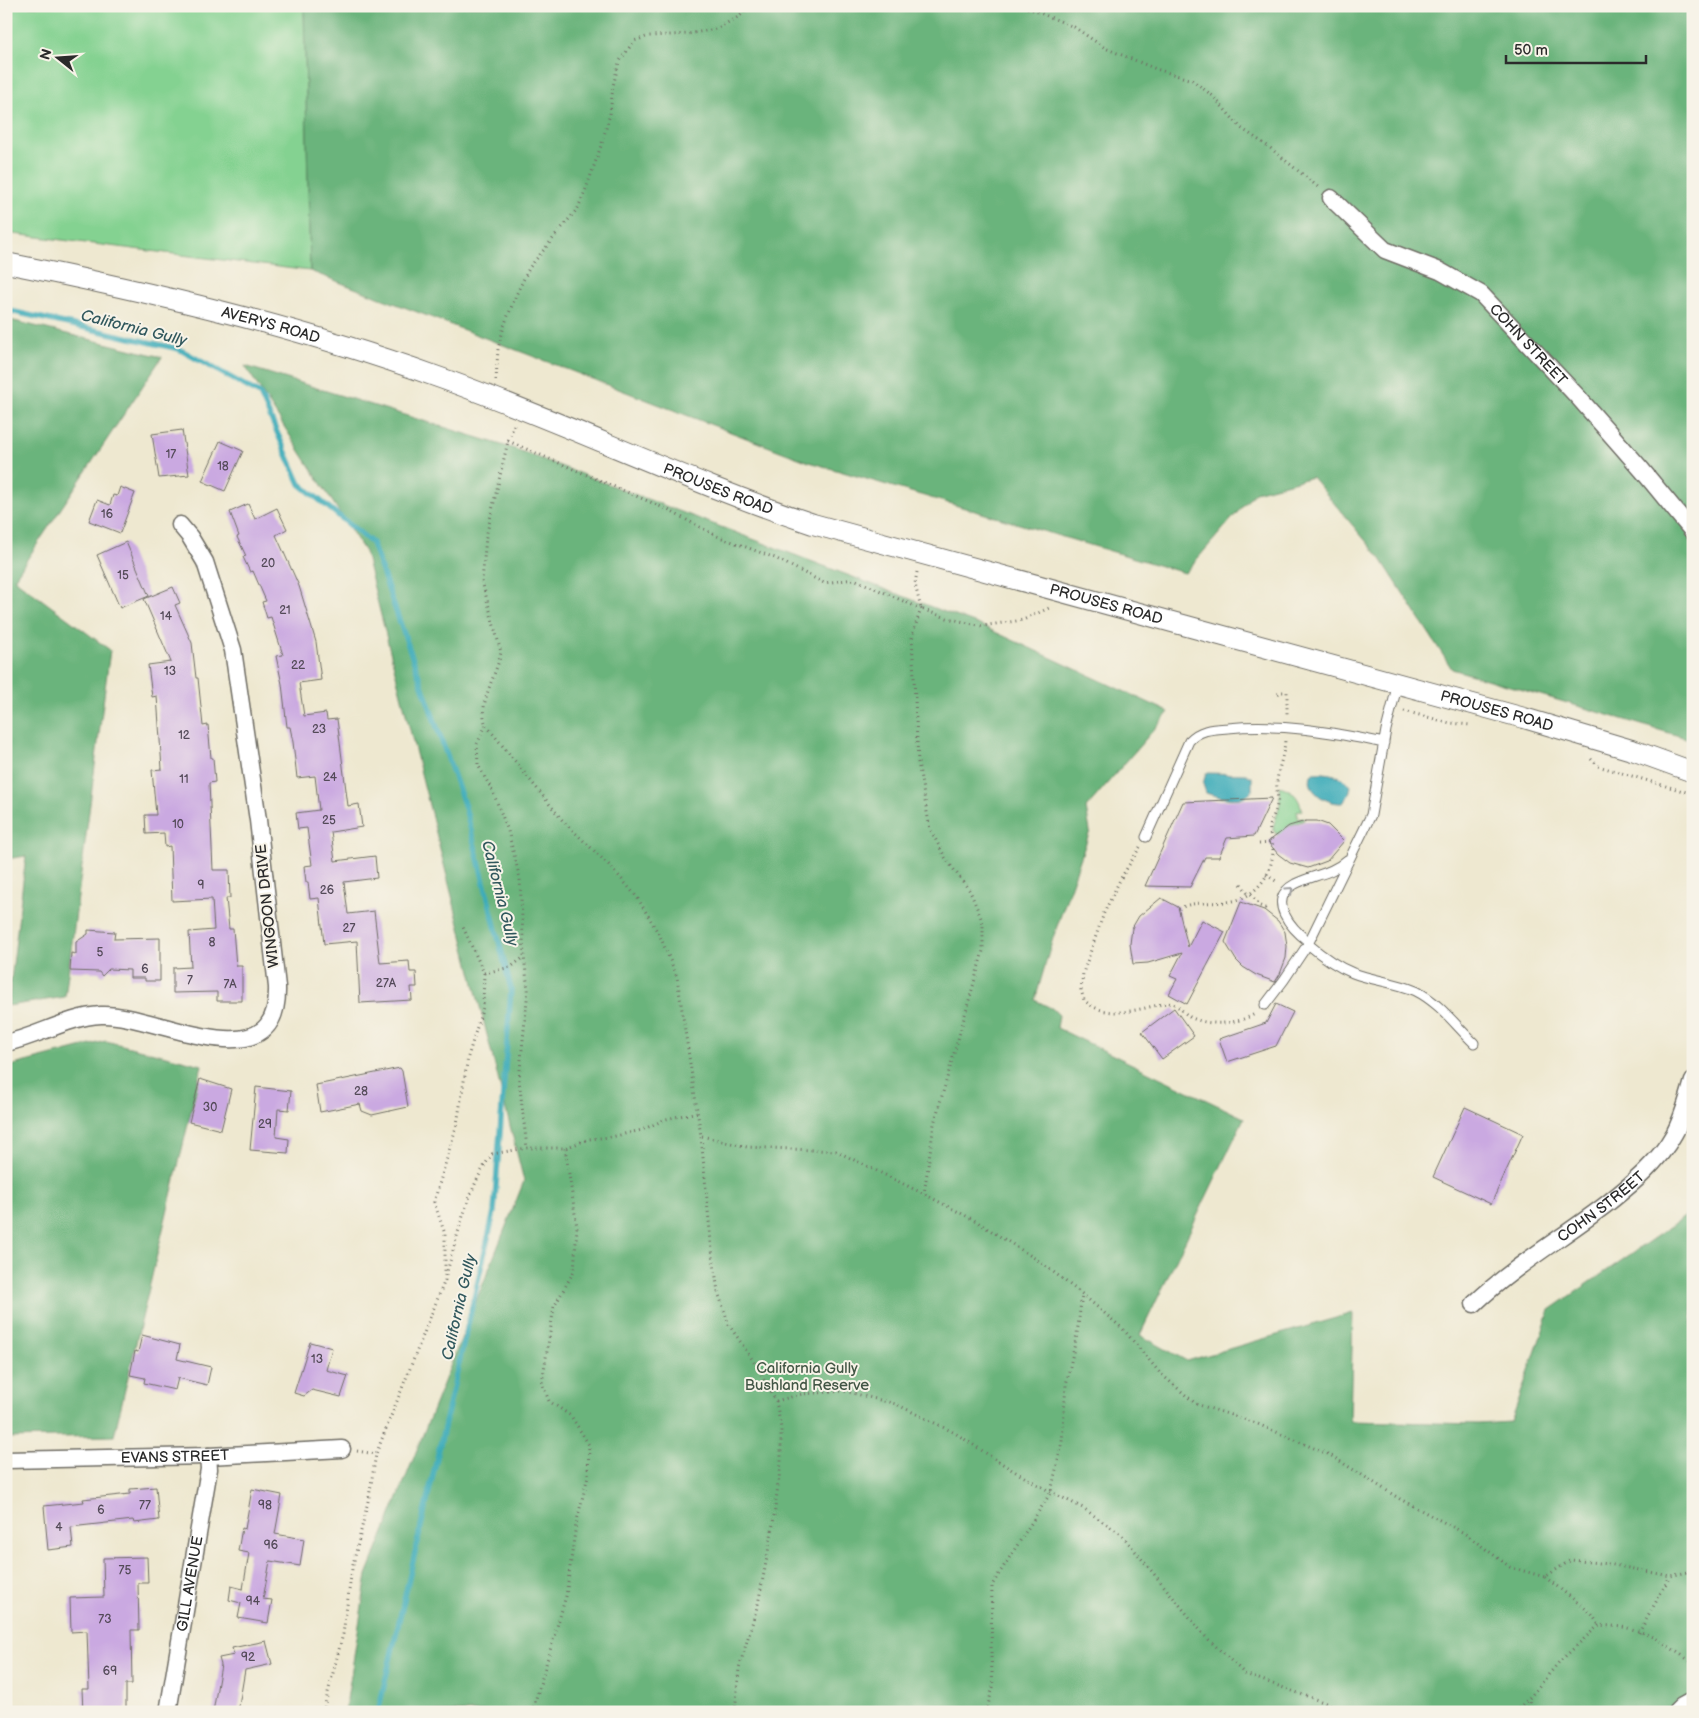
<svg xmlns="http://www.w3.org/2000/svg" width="1699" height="1718" font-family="'Balsamiq Sans',sans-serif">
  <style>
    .green { fill: #84d291; stroke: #587e5e }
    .forest { fill: #6bb47b; stroke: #4b7053 }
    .water { fill: #3cacb9; stroke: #346c72 }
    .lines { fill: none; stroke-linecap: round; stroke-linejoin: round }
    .stream { stroke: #3cacb9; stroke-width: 5.5 }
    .building { fill: #caa9e1 }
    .service-casing { stroke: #6f6d65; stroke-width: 11 }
    .minor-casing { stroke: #6f6d65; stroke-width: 19 }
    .tertiary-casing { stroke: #6f6d65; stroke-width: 22 }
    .path { stroke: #6f6d65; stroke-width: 3; stroke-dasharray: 1 4; stroke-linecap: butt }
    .service { stroke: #fff; stroke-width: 9 }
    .minor { stroke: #fff; stroke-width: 16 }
    .tertiary { stroke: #fff; stroke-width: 20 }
    .oneway { stroke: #a0a0a0 }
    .labels { text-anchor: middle; stroke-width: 4; stroke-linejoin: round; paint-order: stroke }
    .number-label { font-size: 12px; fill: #534a58 }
    .street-label { font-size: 15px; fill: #2b2b2b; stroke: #f7f3e8 }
    .park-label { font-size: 15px; fill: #415544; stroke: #f7f3e8 }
    .water-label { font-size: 16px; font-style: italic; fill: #31585d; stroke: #f7f3e8 }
  </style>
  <rect width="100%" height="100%" fill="#f7f3e8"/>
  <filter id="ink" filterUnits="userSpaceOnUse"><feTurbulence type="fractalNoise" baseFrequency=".02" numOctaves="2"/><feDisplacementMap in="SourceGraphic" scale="10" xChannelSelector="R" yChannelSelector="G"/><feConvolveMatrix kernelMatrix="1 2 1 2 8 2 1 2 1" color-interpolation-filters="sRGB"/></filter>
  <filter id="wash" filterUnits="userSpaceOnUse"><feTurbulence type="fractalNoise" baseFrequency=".0096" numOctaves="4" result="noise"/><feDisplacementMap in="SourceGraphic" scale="20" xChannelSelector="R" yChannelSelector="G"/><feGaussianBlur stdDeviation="1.12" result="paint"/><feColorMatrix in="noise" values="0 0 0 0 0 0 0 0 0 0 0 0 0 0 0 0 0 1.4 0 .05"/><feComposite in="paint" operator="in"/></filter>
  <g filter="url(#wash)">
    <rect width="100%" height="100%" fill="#eee8d0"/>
    <path class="green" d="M6,6h298l6,265 -304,-38z
      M1279,786c13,3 20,11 23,24l-5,1 1,8 6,-1v2l-15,6 -10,9 -4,-2 -2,-5 7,-24z"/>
    <path class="forest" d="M304,6h1389v734l-241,-71 -71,-110 -69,-82 -57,15 -70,81 -376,-111 -499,-191z
      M6,319l156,38 -148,222 96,71 -45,347 -57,9 18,-150 -20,3z
      M245,366l273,84 464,176 187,86 -83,96 4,23 -37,107 -18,62 18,9 6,6 -2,13 187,90 -104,217 47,26 166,-48 -3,108 128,3 33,-2 39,-112 143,-99v501h-1348l22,-137 157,-394 -159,-629z
      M106,1041l96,24 -88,371 -108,2v-371z"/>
    <path class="water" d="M1206,773l40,1 6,3v14c-9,13 -34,6 -46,2l-3,-9z
      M1314,773c13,-1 29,2 37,13l-2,8 -6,9c-15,1 -37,-10 -32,-28z"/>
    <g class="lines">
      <path class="stream" d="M6,310l173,39 81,45 40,90 72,59 93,264 46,182 -17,223 -116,500"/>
    </g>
    <g id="blocks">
      <path class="building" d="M182,430l7,45 -30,3 -7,-44z
        M220,441l23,10 -18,40 -23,-10z
        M120,487l15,6 -15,40 -31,-12 8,-21 13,5 3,-10 4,1z
        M248,504l7,15 22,-11 10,21 -11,6 23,51 17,56 5,38 -22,3 5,33 22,-3 1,7 10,-1 11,87 11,-2 3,23 -31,5 4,29 40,-5 2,22 -33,4 4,32 26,-3 6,52 29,-2 1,11h6l1,15h-6l1,13 -52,3 -3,-62 -33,3 -5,-46 -9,1 -2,-17h-2l-2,-16 8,-1 -5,-37 -9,1 -2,-16 23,-3 -4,-34 -18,2 -4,-36 -3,-15h-3l-5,-43 -6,-28 7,-1 -12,-38 -4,1 -5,-16 4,-1 -13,-30 -3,1 -7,-15 3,-1 -9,-19 2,-1 -9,-24z
        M126,542l23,54 -29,12 -23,-53z
        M173,587l7,16 -5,2 17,38 4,35h2l5,48 5,-1 3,33h2l2,24 -6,1 4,87h16l1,28h-4l3,31h4l3,37h6v35h-25v-9l-44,1v-25l18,-1 -2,-35 25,-2 -2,-31 -40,2 -2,-55 -5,1 -1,-14 -18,1 -1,-19h11l-4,-45 10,-1 -5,-73 -5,1 -4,-32 23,-3 -27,-63z
        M1272,798l-18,38 -27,2 -8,19h-14l-15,30 -45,-1 38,-84z
        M1306,821h11l11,4 16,16 -17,20 -19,7 -18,-5 -12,-9 -10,-12 21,-16z
        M1161,898l17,9 10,40 14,-27 23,12 -38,72 -18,-10 8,-15 -7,-3 12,-23 -34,10 -15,1 -3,-20 2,-16 7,-12z
        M1241,902l23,8 14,11 7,11 2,14 -1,12 -6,16 -5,8 -19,-7 -13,-8 -7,-7 -11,-18z
        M88,930l27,2 -1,7 46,-1v43h-15v-3h-15v-8l-21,-1 -7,7 -3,-4 -29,-1 1,-18 5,1v-12l12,-8z
        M1276,1004l17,8 -17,34 -49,16 -8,-23 47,-16z
        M1174,1008l20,28 -32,23 -20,-27z
        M400,1068l2,3 6,36 -36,8 -10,-4 -2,-7 -40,8 -4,-27z
        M200,1079l31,10 -10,41 -32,-8z
        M256,1087l35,4 -2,19 -11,-1 -2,28 13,2 -1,14 -38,-3z
        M1465,1107l58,27 -32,70 -58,-27z
        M142,1335l38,10 -3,14 34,8 -4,18 -29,-7 -3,12 -31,-7 1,-5 -15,-3 5,-24 3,1z
        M310,1342l22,6 -6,22 22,6 -7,21 -29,-7 -8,6 -10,-3z
        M156,1487l3,33 -25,3 -1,-3 -62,7 2,20 -25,3 -4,-44 40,-4 -1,-3 47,-5v-5z
        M252,1489l30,6 -7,39 29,5 -4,27 -30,-5 -7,38 9,1 -4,23 -30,-5 3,-15 -12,-3 2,-14 12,3 6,-36 -11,-2 4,-23 3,1z
        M147,1557l1,26h-10l1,47h-8l1,54h-6v28h-43l-1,-23h7l-2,-58 -16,1 -1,-34 34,-1 -1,-39z
        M266,1641l6,23 -27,6 -7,42h-25l8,-47 -2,-7 15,-3 -2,-7z"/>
    </g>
  </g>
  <g filter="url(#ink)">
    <use href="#blocks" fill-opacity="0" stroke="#6f6d65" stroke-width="1"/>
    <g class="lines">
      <defs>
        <path id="service" d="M1146,837l43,-96c11,-12 24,-12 39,-13 53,-5 104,4 156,15
          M1309,942c-17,-13 -44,-42 -14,-58 18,-9 37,-10 52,-24
          M1308,944c14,12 27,22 45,29 21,8 43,9 63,18 24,12 39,34 58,52
          M1265,1005l19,-25 24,-36 63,-129 15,-85 12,-47"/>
        <g id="minor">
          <path id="s1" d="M1331,198l54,52 55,21 41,23 97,103 64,73 51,62"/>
          <path d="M6,1043c33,-7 61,-26 95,-28 52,-3 179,72 176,-28l-19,-167 -25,-170 -28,-88 -15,-25 -10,-12"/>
          <path id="s2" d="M1474,1304c41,-39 90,-67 134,-101 25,-20 50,-40 66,-69 9,-16 14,-36 19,-53"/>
          <path id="s3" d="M6,1460l202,-4 134,-7"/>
          <path id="s4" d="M168,1712l41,-243 -1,-13"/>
          <path d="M1676,1712l6,-6 11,-6"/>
        </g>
        <g id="tertiary">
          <path id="s5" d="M6,263c145,29 290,63 429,113 128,45 249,105 378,148l711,194 111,33 58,21"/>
        </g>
      </defs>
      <use href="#service" class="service-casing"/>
      <use href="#minor" class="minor-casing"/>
      <use href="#tertiary" class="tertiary-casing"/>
      <path class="path" d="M1023,6l51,21 31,21 51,21 36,11 21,16 28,32 28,19 49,40
        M496,380l2,-31 6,-23 12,-31 13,-27 49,-60 8,-19 16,-46 8,-29 3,-28 6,-24 15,-21 15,-5 39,-2 28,-5 24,-13 10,-10
        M514,425l-6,16 -22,96 -4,44 19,71c-4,23 -24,52 -15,73l77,96 48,46 26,30 23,39 17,41 24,159 10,106 7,50 11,33 23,34 24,42 5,27v35l-9,68 -14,73 -19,64 -4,44
        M508,441l156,67 53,28 58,22 49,25 30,-4 67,30 -9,27 6,126 12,67 16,30 24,32 13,32v28l-49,173 -10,70
        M917,572l-2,12 6,25 26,9 35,8 41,-6 26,-12
        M1278,694l2,-2h7v23
        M1404,711l46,12 21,2
        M486,725l-9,19 1,21 15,27 15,39 12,48 4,77 4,34 -9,90 8,68
        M1591,759l7,7 95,28
        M1259,844l13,-1
        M1140,847l-19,31 -17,35 -21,60 -2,17 3,10c24,22 57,8 83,3 12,1 14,8 23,14 20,10 47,7 65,-3
        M1266,875l10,6
        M1241,884l8,11
        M1251,894l9,12 5,2 3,-3
        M1179,909c17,-11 44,-2 63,-11 19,-8 31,-28 31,-49 -1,-7 -4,-16 -3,-22 1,-8 6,-15 7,-22 2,-7 -1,-15 0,-23 1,-14 7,-26 8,-41
        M484,973l27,-6 13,-10
        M702,1136l45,11 89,4 88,43 50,26 65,41 43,33 41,35 37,44 36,31 57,18 77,33 70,44 64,34 46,34 35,10 26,-17 37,4 62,12 23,-5
        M446,1275c12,-40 21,-86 46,-121l35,-6h38l24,-9 22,-2 31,-7 24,-11 32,-7
        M776,1401l26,-7 42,-3 52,13 59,29 57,37 39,22 32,16 39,27 83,101 40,38 106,38
        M357,1451l19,3
        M1545,1577l46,36 8,12
        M1639,1633l31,-57
        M323,1712l20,-78 9,-65 17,-72 7,-43 69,-174v-46l-11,-32 23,-78 11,-67 15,-50 1,-34 -22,-48
        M532,1712l34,-116 10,-72 12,-48 1,-31 -18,-29 -22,-15 -7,-18 12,-76 20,-36 3,-44 -12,-79
        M986,1712l7,-25 -2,-31 1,-71 59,-93 11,-50 4,-57 11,-51 5,-40
        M1515,1712l15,-15 29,-35 40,-37c9,1 19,1 28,3 23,4 47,22 66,35
        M1528,1712l2,-14"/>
      <use href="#service" class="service"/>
      <use href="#minor" class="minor"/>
      <use href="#tertiary" class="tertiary"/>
    </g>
    <defs><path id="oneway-chevron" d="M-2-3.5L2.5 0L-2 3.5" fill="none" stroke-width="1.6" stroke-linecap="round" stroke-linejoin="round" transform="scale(1.25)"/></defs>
    <use class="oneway" href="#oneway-chevron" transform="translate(1290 890) rotate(-42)"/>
  </g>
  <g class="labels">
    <g class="number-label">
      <text x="171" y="458">17</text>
      <text x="223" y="470">18</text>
      <text x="107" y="518">16</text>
      <text x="268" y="567">20</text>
      <text x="123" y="579">15</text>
      <text x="285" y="614">21</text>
      <text x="166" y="620">14</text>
      <text x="298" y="669">22</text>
      <text x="170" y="675">13</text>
      <text x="319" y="733">23</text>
      <text x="184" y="739">12</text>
      <text x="330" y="781">24</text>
      <text x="184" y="783">11</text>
      <text x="329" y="824">25</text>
      <text x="178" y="828">10</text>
      <text x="201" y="889">9</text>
      <text x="327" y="894">26</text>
      <text x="349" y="932">27</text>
      <text x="212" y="946">8</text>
      <text x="100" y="956">5</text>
      <text x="145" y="973">6</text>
      <text x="190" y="984">7</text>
      <text x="386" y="987">27A</text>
      <text x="230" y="988">7A</text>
      <text x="361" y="1095">28</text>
      <text x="210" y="1111">30</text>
      <text x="265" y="1128">29</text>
      <text x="317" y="1363">13</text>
      <text x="145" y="1509">77</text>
      <text x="265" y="1509">98</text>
      <text x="101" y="1514">6</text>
      <text x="59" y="1531">4</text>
      <text x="271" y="1549">96</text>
      <text x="125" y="1574">75</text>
      <text x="253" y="1605">94</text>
      <text x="105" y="1623">73</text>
      <text x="248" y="1661">92</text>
      <text x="110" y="1675">69</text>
    </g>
    <g class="street-label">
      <text dy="5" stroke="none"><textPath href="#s5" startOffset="272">AVERYS ROAD</textPath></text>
      <text dy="5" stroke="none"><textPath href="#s1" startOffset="250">COHN STREET</textPath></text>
      <text dy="5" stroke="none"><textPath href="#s5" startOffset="749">PROUSES ROAD</textPath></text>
      <text dy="5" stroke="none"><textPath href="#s5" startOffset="1154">PROUSES ROAD</textPath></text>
      <text dy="5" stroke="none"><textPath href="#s5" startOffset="1559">PROUSES ROAD</textPath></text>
      <text transform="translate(267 906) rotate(-96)" y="5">WINGOON DRIVE</text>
      <text dy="5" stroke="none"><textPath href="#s2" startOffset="160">COHN STREET</textPath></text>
      <text dy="5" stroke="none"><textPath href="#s3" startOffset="169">EVANS STREET</textPath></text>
      <text dy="5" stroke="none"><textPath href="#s4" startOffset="130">GILL AVENUE</textPath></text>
    </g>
    <g class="park-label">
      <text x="807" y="1373">California Gully<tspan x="807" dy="17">Bushland Reserve</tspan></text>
    </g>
    <g class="water-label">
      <text transform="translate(134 327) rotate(14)" y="6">California Gully</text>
      <text transform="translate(501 893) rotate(76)" y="6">California Gully</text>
      <text transform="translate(458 1307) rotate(-77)" y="6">California Gully</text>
    </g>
  </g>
  <rect width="1699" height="1718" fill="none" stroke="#f7f3e8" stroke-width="25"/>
  <g transform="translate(58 58) rotate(287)" stroke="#f7f3e8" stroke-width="4" paint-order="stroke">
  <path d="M0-4L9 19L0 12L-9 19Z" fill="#2b2b2b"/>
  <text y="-8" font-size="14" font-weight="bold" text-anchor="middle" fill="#2b2b2b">N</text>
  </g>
  <path d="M1506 55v8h140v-8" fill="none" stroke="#2b2b2b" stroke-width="2.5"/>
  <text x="1514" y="55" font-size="15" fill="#2b2b2b" stroke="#f7f3e8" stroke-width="4" paint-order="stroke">50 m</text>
</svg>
